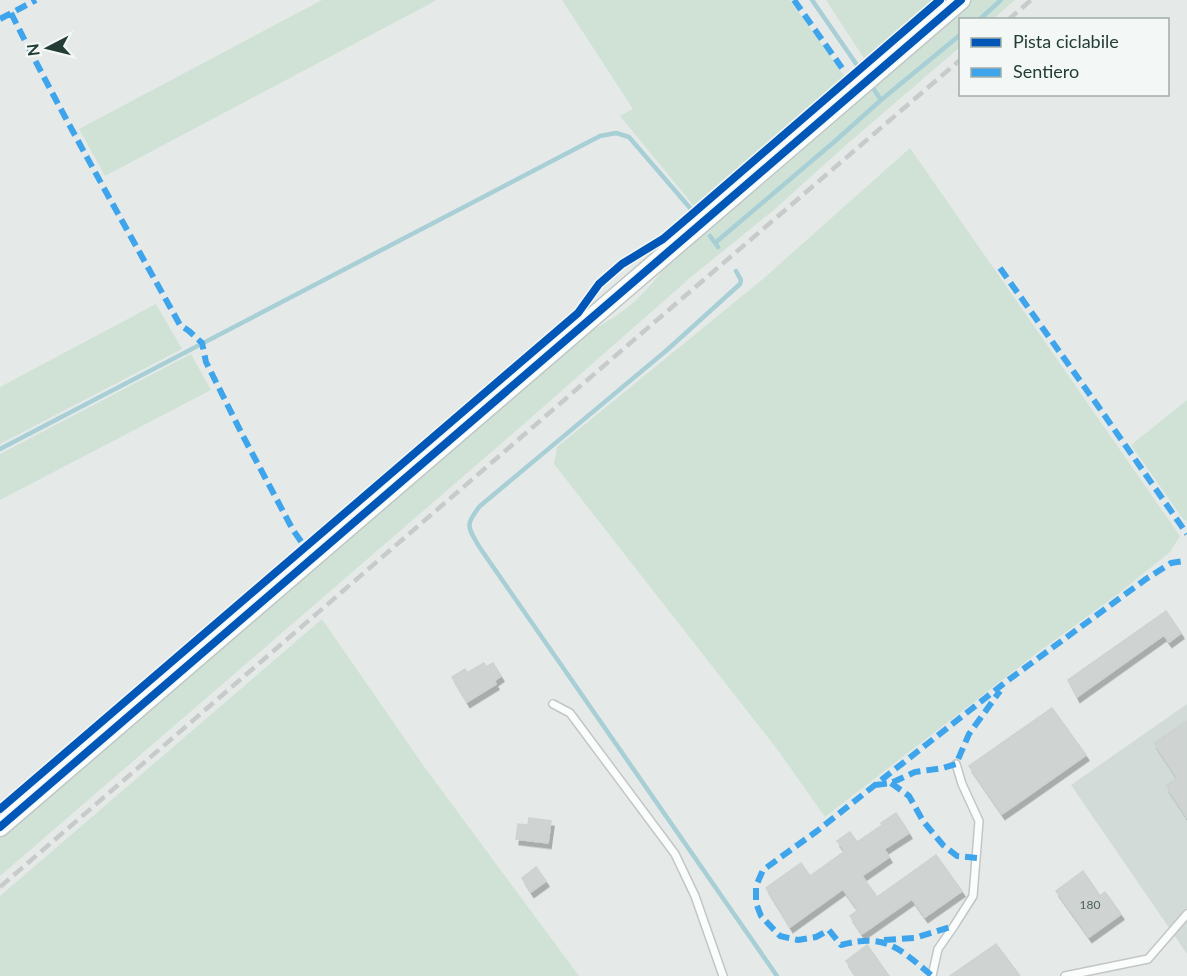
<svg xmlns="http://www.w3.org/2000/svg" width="1187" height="976" font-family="Lato,sans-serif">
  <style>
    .built { fill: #d3dbd8 }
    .green { fill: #cfe2d5 }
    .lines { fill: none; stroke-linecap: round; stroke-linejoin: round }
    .stream { stroke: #a8cfd6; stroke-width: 4.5 }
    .building { fill: #cfd3d2; stroke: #cdd3d1; stroke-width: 1.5; filter: url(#shadow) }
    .lane-casing { stroke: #c2c7c5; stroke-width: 10 }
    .secondary-casing { stroke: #c0c7c5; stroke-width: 21 }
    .lane { stroke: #fbfcfc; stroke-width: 7 }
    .secondary { stroke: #fbfcfc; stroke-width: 18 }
    .rail { stroke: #c7cbca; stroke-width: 4.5; stroke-dasharray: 12 6; stroke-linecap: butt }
    .quiet { stroke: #3ea4eb; stroke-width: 6; stroke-dasharray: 12 6; stroke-linecap: butt }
    .cycleway-casing { stroke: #f3f8f6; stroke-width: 11 }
    .cycleway { stroke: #0057b8; stroke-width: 8 }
    .labels { text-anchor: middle; stroke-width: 6; stroke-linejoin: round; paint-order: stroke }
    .number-label { font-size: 12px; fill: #4e625d }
  </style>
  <defs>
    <filter id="shadow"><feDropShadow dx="3" dy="5.5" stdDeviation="0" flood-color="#0004"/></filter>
  </defs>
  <rect width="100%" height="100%" fill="#e5eae8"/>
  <path class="built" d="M1187,704v250l-116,-169z"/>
  <path class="green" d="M322,0h115l-332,176 -26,-47z
    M562,0h228l55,77 -151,129 -74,-90 13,-7z
    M826,0h109l-70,60z
    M972,0h43l-22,19 -33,1v27l-114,98 -71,64 -84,68 -174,153 -517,446v-38l588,-505c17,-10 34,-20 48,-33 13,-12 24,-26 35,-40z
    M910,148l270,388 -10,16 -52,42 -81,59 -212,164 -48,-68 -223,-285 3,-17 206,-168z
    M156,304l26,45 -182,95v-57z
    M191,354l20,36 -211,110v-46z
    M1187,400v121l-4,-2 -52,-74z
    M322,619l101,146 156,211h-579v-80z"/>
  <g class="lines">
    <path class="stream" d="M812,0l54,78
      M979,20l22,-20
      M881,100l79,-65
      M710,236l8,11
      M715,243l119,-101 47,-42 -10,-15
      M736,271l5,9 -1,4 -73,66 -187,156c-16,20 -12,21 0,42l297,428
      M0,449l600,-313 16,-3 13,4 61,71"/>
  </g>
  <path class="building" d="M1166,611l15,22 -12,9 -5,-7 -87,62 -9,-17z
    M484,663l2,4 7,-4 8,13 -7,5 2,3 -29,18 -15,-25 13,-8 2,4z
    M1052,708l34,47 -84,59 -33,-48z
    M1187,721v97l-21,-32 11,-8 -23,-35z
    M896,813l13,20 -25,16 5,8 -27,19 15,21 59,-42 26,36 -37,26 -13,-18 -50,35 -12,-18 8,-6 -15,-21 -53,38 -24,-39 35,-25 9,13 35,-25 -8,-10 13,-9 7,10 25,-17 -1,-2z
    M529,818l22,3 -3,22 -32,-4 2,-15 10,1z
    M536,867l10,14 -15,11 -9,-14z
    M1083,871l17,25 5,-4 16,22 -32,23 -33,-46z
    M996,944l24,32h-70z
    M867,945l22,31h-33l-10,-15z"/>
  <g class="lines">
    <defs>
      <path id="lane" d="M553,704l17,9 105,141 20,42 28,80
        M932,976l6,-27 16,-23 19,-30 6,-75 -17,-37 -6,-20
        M1065,976l83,-17 39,-45"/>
      <path id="secondary" d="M0,827l961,-827"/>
    </defs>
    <use href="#lane" class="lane-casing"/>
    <use href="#secondary" class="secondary-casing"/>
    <use href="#lane" class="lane"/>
    <use href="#secondary" class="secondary"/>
    <path class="rail" d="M1008,20l23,-20
      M0,887l636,-549 324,-278"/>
    <path class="quiet" d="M794,0l48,68
      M11,13c53,106 112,209 169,312l9,6 13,12 4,19 37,74 50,94 12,17
      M0,19l36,-19
      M1000,268l98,138 89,128
      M891,783l18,13 14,25 20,24 14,11 20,2
      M875,785l16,-2 24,-11 28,-4 13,-4 13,-30 31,-43
      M884,940l30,-2 40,-12
      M931,975c-32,-27 -46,-42 -90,-30l-12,-15 -13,7 -18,3 -18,-4 -19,-20 -5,-13v-17l7,-16 54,-39 58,-46 132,-104 139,-102 25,-16 13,-2"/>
    <defs>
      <path id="cycleway" d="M0,809l578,-496 21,-29 23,-20 41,-25 27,-23 250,-216
        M0,827l961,-827"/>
    </defs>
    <use href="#cycleway" class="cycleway-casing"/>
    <use href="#cycleway" class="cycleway"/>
  </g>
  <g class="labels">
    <g class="number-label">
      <text x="1090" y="909">180</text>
    </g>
  </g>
  <rect x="959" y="18" width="210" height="78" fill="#f3f8f6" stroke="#a0ada9" stroke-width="1.5"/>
  <rect x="971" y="38" width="30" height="9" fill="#0057b8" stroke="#a0ada9" stroke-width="1.5"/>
  <text x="1013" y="48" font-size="18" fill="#233c36">Pista ciclabile</text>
  <rect x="971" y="68" width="30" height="9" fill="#3ea4eb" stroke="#a0ada9" stroke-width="1.5"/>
  <text x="1013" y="78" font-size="18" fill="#233c36">Sentiero</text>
  <g transform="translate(48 48) rotate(263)" stroke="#f3f8f6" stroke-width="4.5" paint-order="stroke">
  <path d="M0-4.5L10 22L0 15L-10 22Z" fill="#233c36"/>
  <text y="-9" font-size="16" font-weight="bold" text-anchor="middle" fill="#233c36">N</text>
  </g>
</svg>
